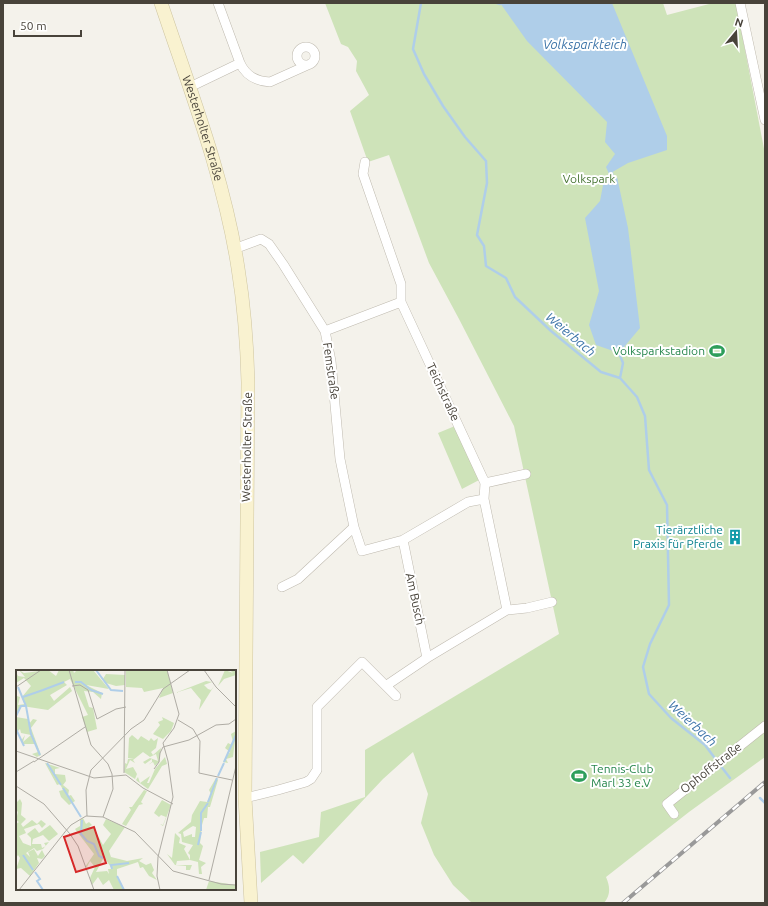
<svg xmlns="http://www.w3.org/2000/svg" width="768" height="906" font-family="Ubuntu,sans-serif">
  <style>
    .green { fill: #cee3b9 }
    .water { fill: #afcee9 }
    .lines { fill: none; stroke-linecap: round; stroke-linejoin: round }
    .stream { stroke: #afcee9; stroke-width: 2.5 }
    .street-casing { stroke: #bfbaaf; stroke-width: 10 }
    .secondary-casing { stroke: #cec5a0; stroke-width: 14 }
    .street { stroke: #fff; stroke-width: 9 }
    .secondary { stroke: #f9f2d0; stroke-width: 13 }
    .rail-casing { stroke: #999; stroke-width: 4 }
    .rail { stroke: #fff; stroke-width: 2.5; stroke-dasharray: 8; stroke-linecap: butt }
    .labels { text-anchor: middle; stroke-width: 4; stroke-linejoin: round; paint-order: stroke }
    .street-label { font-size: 12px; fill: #48433a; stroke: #fff }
    .park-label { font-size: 12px; fill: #477433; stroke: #fff }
    .leisure-label { font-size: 12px; fill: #27864d; stroke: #fff; text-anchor: end }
    .culture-label { font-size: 12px; fill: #0d838f; stroke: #fff; text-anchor: end }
    .water-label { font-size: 13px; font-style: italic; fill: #3e75a9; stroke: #fff }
    .inset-river { fill: none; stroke: #afcee9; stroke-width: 2 }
    .inset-road { fill: none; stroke: #afaca4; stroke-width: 1 }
    .view { fill: #d62828; fill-opacity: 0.15; stroke: #d62828; stroke-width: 2 }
    .inset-edge { fill: none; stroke: #48433a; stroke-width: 2 }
  </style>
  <rect width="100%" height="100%" fill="#f4f2eb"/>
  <path class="green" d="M325,3h338l4,12 46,-12h23l29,151v603l-76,55 -83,65c4,9 5,18 -2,26h-132l-19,-18 -19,-30 -13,-32 7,-29 -15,-42 -30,27 -80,85 -10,-9 -32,28 -1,-31 59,-15 2,-25 44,-15v-47l194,-116 -45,-208 -55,-107 -30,-56 -40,-108 -21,7 -18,-51 19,-16 -13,-24 1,-10 -9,-14 -7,-3z
    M455,426l26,53 -19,10 -24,-56z"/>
  <path class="water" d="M500,3h112l55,133v14l-39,13 -19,11 -3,-7 9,-13 -10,-12 2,-20 -80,-81z
    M617,177l11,51 12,100 -21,25 -23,-8 -7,-20 10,-34 -14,-73 15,-17 4,-21z"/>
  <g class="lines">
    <path class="stream" d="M421,3l-8,46 11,25 19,32 22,31 21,24 1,22 -10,52 7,11 2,20 20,12 9,19 36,34 50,41 19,6 17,19 8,19 4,54 18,35 2,100 -19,39 -7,23 6,27 22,24 34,27 12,16
      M497,3l3,1
      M612,173l1,5
      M619,353l4,10 -3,15
      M720,765l10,13
      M760,798l5,5"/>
    <defs>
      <path id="street" d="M740,3l25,117
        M297 56a9 9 0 1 1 18 0a9 9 0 1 1-18 0Z
        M240,63c6,13 16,18 30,19l40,-18
        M190,87l50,-24 -22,-60
        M234,249l27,-10 8,5 14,20 42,67 6,30 9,98 14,68 8,24 41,-11
        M325,331l76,-29v-18l-38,-110 2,-12
        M485,483l41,-9
        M282,587l16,-8 56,-52
        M507,610l20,-2 25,-6
        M427,658l-24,-118 65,-38 16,-3
        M387,685l40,-27 80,-48 -23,-111 1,-16 -84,-181
        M245,798l33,-8 28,-8 5,-3 6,-9v-63l45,-45 34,34
        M674,814l-7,-10 98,-78"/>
      <g id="secondary">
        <path id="s1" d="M161,3c29,87 63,174 77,265 6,37 9,76 10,114l-3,416 6,105"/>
      </g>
    </defs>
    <use href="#street" class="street-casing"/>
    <use href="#secondary" class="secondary-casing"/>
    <use href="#street" class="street"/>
    <use href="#secondary" class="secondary"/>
    <defs>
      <path id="rail" d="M623,903l142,-121"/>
    </defs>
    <use href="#rail" class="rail-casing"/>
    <use href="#rail" class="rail"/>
  </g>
  <defs>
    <symbol id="stadium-bare" viewBox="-9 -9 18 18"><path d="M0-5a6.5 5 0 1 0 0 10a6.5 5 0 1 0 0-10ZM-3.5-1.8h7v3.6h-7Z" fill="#2e9e5b" stroke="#fff" stroke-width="2.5" paint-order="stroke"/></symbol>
    <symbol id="building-bare" viewBox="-9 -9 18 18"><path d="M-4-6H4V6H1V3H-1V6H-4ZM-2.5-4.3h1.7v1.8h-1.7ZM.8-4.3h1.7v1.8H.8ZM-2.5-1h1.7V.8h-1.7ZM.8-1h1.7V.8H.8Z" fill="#0f9aa8" stroke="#fff" stroke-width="2.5" paint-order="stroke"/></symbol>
  </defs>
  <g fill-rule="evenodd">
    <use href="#stadium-bare" x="706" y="340" width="22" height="22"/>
    <use href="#building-bare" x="724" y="526" width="22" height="22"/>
    <use href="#stadium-bare" x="568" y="765" width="22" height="22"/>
  </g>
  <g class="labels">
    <g class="street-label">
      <text dy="4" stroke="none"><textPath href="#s1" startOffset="132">Westerholter Straße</textPath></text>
      <text transform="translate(331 371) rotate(82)" y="4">Femstraße</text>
      <text transform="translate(443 392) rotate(65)" y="4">Teichstraße</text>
      <text transform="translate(247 447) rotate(-89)" y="4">Westerholter Straße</text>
      <text transform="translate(415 599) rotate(78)" y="4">Am Busch</text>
      <text transform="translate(711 768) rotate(-38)" y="4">Ophoffstraße</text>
    </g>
    <g class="park-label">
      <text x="589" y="183">Volkspark</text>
    </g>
    <g class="leisure-label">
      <text x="705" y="355">Volksparkstadion</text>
      <text x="591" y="773" text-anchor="start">Tennis-Club<tspan x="591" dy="14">Marl 33 e.V</tspan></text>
    </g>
    <g class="culture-label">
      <text x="723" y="534">Tierärztliche<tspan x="723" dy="14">Praxis für Pferde</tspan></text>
    </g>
    <g class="water-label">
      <text x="585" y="49">Volksparkteich</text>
      <text transform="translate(571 334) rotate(40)" y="5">Weierbach</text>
      <text transform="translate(693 723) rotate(43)" y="5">Weierbach</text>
    </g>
  </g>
  <g transform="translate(16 670)">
    <rect width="220" height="220" fill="#f4f2eb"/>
    <path d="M3,0l5,3 24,-3 8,6 3,-6h14l1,3 3,-3h16l16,19 -23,-4 16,8 -1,6 -8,-7 -9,-1 5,16 4,1 4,21 -10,3 -5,-15 6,-2 -18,-36 -6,3 3,3 -17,10 4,6 16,-14 2,4 -24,19 -26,-4 -6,10 1,-20 3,1 -2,8 7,-1 -3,-7 9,-11 -7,-8 -8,5v-11l2,4 7,1zM110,0h41l6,23 -14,5 4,-10 -19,4 -2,-4 -16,-1zM209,0l8,3 -3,-3h6v5l-12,4 -6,7zM90,4l19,1v10l-9,1 -10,-3 -3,-4zM190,11l6,1 -8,3 4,4 3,1 3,-4 -15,24 2,-10 -10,-12 -16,5zM0,47l12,2 1,5 4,-5 4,1 -6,8 10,27 -4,2 -5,-3 6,-2 -3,-8h-11l-3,-3 4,-6 -2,7 8,-7 -10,-2 -1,-4 -3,3zM146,47l12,6 -3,8 -8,8 -10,-5 7,-9 -2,-3 5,-2zM220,61l-3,26 -7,2 2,4 -5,-1 7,-10 -5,-4 3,-5 4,2 1,-3 -2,-8zM116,65l6,5 3,-4 8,5 2,-3 3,3 4,-3 -2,10 -5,4 2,3 8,-7 -2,14 -4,4 -2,-4 -5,3 4,-3v-3l-7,5 -2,-2 7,-4 8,3 -2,-7 -6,3 -7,-5 -10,8 2,3 -5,-3 -4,9 7,-2 4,7 -2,5 -11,-7 1,-9 2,1 1,-5 6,-1h-6l1,-20zM149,87l2,7 -5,2 -14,23 -11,-8 -1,-1 2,-3 2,6 10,-7 -3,7h2l6,-14zM29,93l15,5 -5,1v5l10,1 1,6 -3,4 6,5 -1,6 3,-1 4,6 -6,4 -8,-8 -2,-6 4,-1 -3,-6 -3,1zM200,108l2,2 -8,27h-2l-1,11h-3l-2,7 -2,18 3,3 -4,14 7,3 -5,4 1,7h-3l-1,-12 -8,-2v-5l-2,-2 5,-8 -11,-3 -1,-8 -3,-1 13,-11 1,-7 8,-14 7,1 4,-8 -2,-4zM177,156l3,1 -1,10h-3v-3l-8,3 -1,-5zM128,120l3,1 -6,11 2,2 -4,1 -13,21 -4,-2 9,-14 -2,-3h3zM0,129l1,3 3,-3 2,4 -1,12 5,4 -5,5 2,3 9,-7 5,4 4,-4 5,4 -4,4 -3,-4 -15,5 2,4 -7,3 4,7 8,3v-8l-4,-4 8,-6 4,5 11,-8 8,9 -9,7 -6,-6 -10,4 -1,5h9l1,4 4,-2 -2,-3 5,-1 -6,7 -6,2 -3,-3 -8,5 4,4 -2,-5 6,-3 4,7 4,-6 3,6 -3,3 -5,-1 2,5 -9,13 -9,-8 -5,1 4,-11 -2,-3 -2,3v-34l3,-2 -3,-2 2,-8 -2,-2zM146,130l9,5 -8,21 -3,-2 3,1 3,-8 -5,-2 -2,2 -5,-4zM67,148l3,6 3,-2 3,3 -3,2h4l10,18 8,-11 -8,-9 3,-6 19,8 -16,24 2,6 16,4 16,-3 -4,3 7,4 5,-2 3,7 -2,3 5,7 -8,-4 -6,-9 -3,1 -2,-6 -21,7v9l7,12h-10l-5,-10 -6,5 -5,-8 -6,8 -2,-7 5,-11 -5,-6 -3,6h-2l9,-13 -19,-25 5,-3v-6zM88,187l8,12h-4l1,5 -2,-3 -11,1zM159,163l5,5 -1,5 7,3 -2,3 6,11 -13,1 -1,4h16l-2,5h-4v-4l-11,-1 -8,-11 5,4zM193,211l27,4v5h-30z" fill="#cee3b9" fill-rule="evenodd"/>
    <path class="inset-river" d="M80,0l15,20 12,1M59,12h6l10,8M2,17l8,19 5,28 9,21M27,20l21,-8M75,20l12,4M7,27l20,-7M0,46l5,-10h4M0,59l8,17M208,92l12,-27M31,93l14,22M202,106l6,-13M47,118l18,29M192,132l9,-24M66,150l-1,14 6,7 7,3 5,12 4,2M185,161v-18l7,-10M182,175l3,-13M7,185l10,15M96,199l-1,-4 18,-2M19,202l5,7 -3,2 6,9M101,206l7,14"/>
    <path class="inset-road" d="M53,0l22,75 17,19 4,10 1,15 -10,28M188,0l12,17 20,20M56,16l8,-1 8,5 9,29 19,-10 10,-2M0,17l25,-17M162,50l15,9 7,12 -1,32 33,7M147,77l26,-7 27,-15 13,-1 7,-5M0,81l78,27 32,-3 17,13 30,16M18,92l51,-35M138,99l5,-7 1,-9 3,-6M0,102l18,-11M108,103l1,-103M0,116l28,18 26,30 8,12 16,44M71,146l-1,-26 5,-20 40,-41 13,-9 19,-31 27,-19M48,163l7,-8 15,-9 17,1 32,15 38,39 48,13 15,1M193,210l27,-114M3,220l46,-58M144,220l-3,-14 1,-19 15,-60 -5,-36 -5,-18 11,-15 5,-14 -12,-44"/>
    <path class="view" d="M78,157l12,36 -30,9 -12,-35z"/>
    <rect width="220" height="220" class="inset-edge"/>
  </g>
  <rect width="768" height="906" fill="none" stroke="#48433a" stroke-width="8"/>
  <g transform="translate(736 32) rotate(18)" stroke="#ffffff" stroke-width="3" paint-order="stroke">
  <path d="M0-3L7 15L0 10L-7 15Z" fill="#48433a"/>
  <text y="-6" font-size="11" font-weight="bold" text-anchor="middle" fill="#48433a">N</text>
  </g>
  <path d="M14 30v6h67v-6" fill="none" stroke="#48433a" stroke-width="2"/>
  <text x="20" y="30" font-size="12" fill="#48433a" stroke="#ffffff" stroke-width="3" paint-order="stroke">50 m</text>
</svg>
